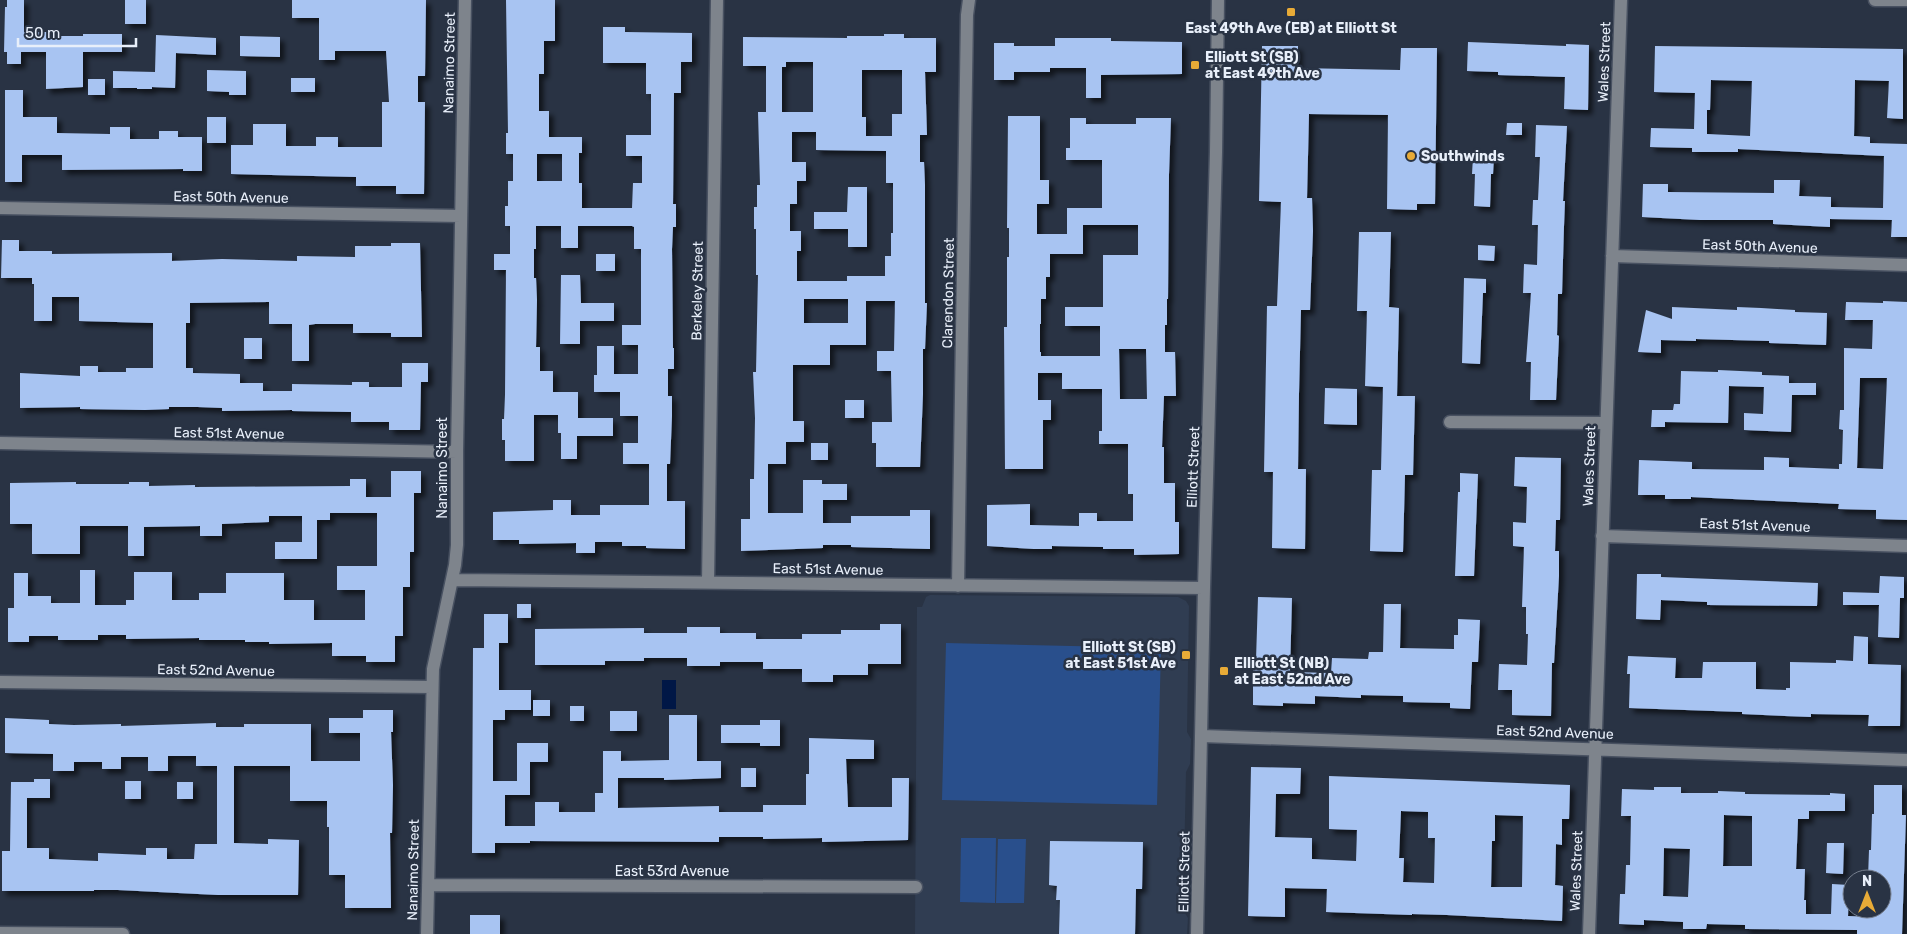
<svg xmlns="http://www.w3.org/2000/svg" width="1907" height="934" font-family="Rubik,sans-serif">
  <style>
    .built { fill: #303d52 }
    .green { fill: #294f8c }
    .water { fill: #001746 }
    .building { fill: #a8c4f2; fill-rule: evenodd; filter: url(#shadow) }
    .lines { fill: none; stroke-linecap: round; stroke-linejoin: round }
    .minor-casing { stroke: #485161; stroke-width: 15 }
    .minor { stroke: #7e848c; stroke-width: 12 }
    .poi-dot { fill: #e8ab37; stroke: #293344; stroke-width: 2 }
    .labels { text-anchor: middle; stroke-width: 5; stroke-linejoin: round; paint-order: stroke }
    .poi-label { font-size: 14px; font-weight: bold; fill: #e8effa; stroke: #293344; text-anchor: start }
    .street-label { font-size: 14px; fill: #e8effa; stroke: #293344 }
  </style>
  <defs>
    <filter id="shadow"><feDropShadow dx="4.5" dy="4.5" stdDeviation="2.5" flood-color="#0009"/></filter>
  </defs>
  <rect width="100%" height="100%" fill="#293344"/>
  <path class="built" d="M930,595l248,2 8,4 3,5 -2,126 4,7 -1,25 -4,8 -3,138 5,8 -1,16h-272l2,-327h5l4,-10z"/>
  <path class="green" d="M946,643l215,5 -4,157 -215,-5z
    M961,838h35l-1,65 -35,-1z
    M998,839h28l-2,64h-28z"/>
  <path class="water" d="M662,680h14v29h-14z"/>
  <path class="building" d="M7,0h17v32h32v4h27v-2h39v18h-39v35l-37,2v-37h-25v12h-14v-12h-3l1,-45h2z
    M125,0h21v24h-21z
    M292,0h134l-1,76h-7v26h7l-1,92h-28v-8h-40v-9l-125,-3v-29h22v-21h33v22h30v-9h22v10h44v-45h7l-3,-51h-51v9h-16v-42h-27z
    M506,0h49v41h-11v33h-5v37h10v26h33v16h-3v30h3v25h50l1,-25h9v-27h-16v-21h25v-41h-5v-31h-43v-36h22v5l67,1v29h-11v31h-7l-1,111h3v23h-3l-1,22 1,99h1v21h-6v27h4v20l-2,48h-3v37h18v48l-39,-1v-2h-24v-4h-27v11h-19v-10l-57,1v-4h-26v-28l60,-2v-10h18v15h29v-10h49v-41h-26v-21h15v-27h-18v-24h-26v-17h3v-29h17v28h24v-29h-16v-20h19v-76h-7v-22l-2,-1h-54v22h-17v-22h-25v23h-2v29h2l1,22 -1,47h4v24h13v21h25v26h35v18h-36v23h-16v-26h-3v-18h-24v46h-29v-21h-3v-21h2l1,-24 1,-125h-12v-16h16v-28h-5v-20h3v-25h5v-27h-7v-21h2zM537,154h25v27h-25z
    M884,34h20v4h32v34h-11l2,63h-7v27h4l1,23v118h2l-2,46h-2v45l-3,73h-44v-24h-4v-21h20l-1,-51h-14v-20h17l1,-50h-29v44h-36v20h-37v56h11v21h-18v22h-18v49h35v-33h19v4h25v16h-24v23h28v-7h59v-6h20v39l-79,-2v-2h-28v3l-82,3v-32h9v-40h4l1,-61 -2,-46h3l2,-97h-2v-46h-2v-22h3v-22h3l-2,-73h8v-46h-23v-29l104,1v-2h37zM786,62h27v50h-31v-45h4zM862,70h40v44h-10v22h-26v-19h-4zM792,132h24v18l70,1v32h7v50h-2v23h-6v20h-38v5h-50v-30h4v-20h-11v-27h7v-23h9v-19h-14zM804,299h44v24h-44z
    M156,35l60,3v17l-40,-2 -1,35 -23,-1v2h-15v-1h-24v-17l42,1z
    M240,36l40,1v20l-40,-1z
    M1055,38h56v3l71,1v32l-81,1v23h-15v-30h-36v4h-36v8h-20v-37h20v3h41z
    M1468,42l98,4v-2l23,1 -1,65 -24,-1 1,-32 -67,-2v-3l-31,-1z
    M1262,46h36v22l102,2 1,-22h36l-2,156h-18v6l-30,-1 1,-94 -79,-1 -2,84h5l1,33 -3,79h-9l-2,83 -1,76h8l-1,80 -33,-1 1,-76h-9l3,-166h10l4,-104 -22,-1z
    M1655,46l248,3v70l-16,-1 2,-37 -34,-1 -1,56 16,1v6l37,1v93h-16l1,-17 -62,-1v8l-57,-3v-4h-73l-58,-3 1,-33h25v8l106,1v-13h26l-1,16 32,1v10l52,1 1,-52 -146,-7v3h-46v-4l-42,-1 1,-19 43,1 1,-36 -41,-1zM1711,80l41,1 -2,55 -43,-2v-24h3z
    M207,70l39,1v24h-17v-3l-22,-1z
    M291,78h24v14h-24z
    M88,79h17v16h-17z
    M5,90h18v27h34v16l53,1v-7h20v12h29v-8h19v6h24v34h-19v-2l-121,1v-15h-40v27h-17z
    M1008,116h32v64h9v24h-12v30h30v-26h35v-48h-36v-12h4v-30h16v6h50v-6h35l-2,56 -1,125h-1v26h-2v27h10l1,44h-12l-2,51h2v36h11v39h4v32l-45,1v-6h-31v-2l-51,-1v3h-18l-47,-3v-41l43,-1v21l49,1v-13h18v8h36v-27h-5v-50h-29v-13h3v-42h-40v-16h-24v27h13v20h-8v49h-38l-1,-142h3v-70h2v-29h-2zM1083,225h55v30h-35v52h-38v19h35v30h-59v-4h-1v-28h1v-25h5v-22h4v-23h33zM1119,349h27l1,50h-27z
    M207,117h19v26h-19z
    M1507,123h15v12h-16z
    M1536,125l31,1 -4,75h2l-1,25 -2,68h-4l-1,41 2,1 -3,64h-26l1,-38h-5l5,-69h-8l1,-29 13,1 1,-40h-6l1,-25h5l2,-43h-5z
    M1473,157h21l-1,17h-2l-1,33 -16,-1 1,-32h-3z
    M848,187h19v60h-19v-18h-34v-17h33z
    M1359,232h32l-2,75 10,1 -2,88h18l-2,79h-8l-2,77 -33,-1 2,-81h9l2,-83 -18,-1 2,-75h-10z
    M2,240h17v11h33v3l120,-1v8l50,-2 75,2v-5l58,1v-11h36v-3h29l2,94h-31v-4h-38v-9h-38l-6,1v36h-17v-37h-23v-22l-79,1v20h-4v45h7v5l47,1v9h23v8h29v-7l60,1v-3h17v5h33v-24h26v19h-7l-1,48h-31v-8h-38v-10l-59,-1v-1l-70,1v-3l-24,-1h-29v2l-24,1 -65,-1v-2l-60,1v-35l60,3v-10h18v6h28v-4h27v-45l-74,-2v-24h-27v24h-18v-37h-2v-6h-31z
    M1478,245l17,1 -1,15 -16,-1z
    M596,254h19v17h-19z
    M561,275h19l1,28h33v18h-34v23h-20z
    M1464,278l22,1v14h-3l-3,71 -18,-1z
    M1883,301l24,1v218l-31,-1v-9l-38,-1 1,-5 -148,-7v2h-26v-4h-27l1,-35 53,2v7l72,1v-13l25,1v9l50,2v-5h3l1,-34 -4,-1 1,-19h4v-62l28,1 1,-29h-28l1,-18 37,1zM1860,378h27l-4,91 -26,-1z
    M1672,307l65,3v-3l24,1 34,2v2l32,1 -1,32 -57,-2v-2l-73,-2v2l-35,-1v13l-23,-1 8,-42 26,9z
    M244,338h18v21h-18z
    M1718,370l44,2v3l27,1v7h27v12h-24l-1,37 -47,-2v-17l19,1 1,-27 -35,-1 -1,37 -63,-1v5h-14l1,-17h21l1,-6h6l1,-33 37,1z
    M1325,388l32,1v36l-33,-1z
    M845,400h19v18h-19z
    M811,443h17v17h-17z
    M1515,457l46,1 -1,62h-4l-1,31h4v25l-5,87h-2l-1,53 -39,-1v-25h-14l1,-26 28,1 1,-31h-2v-27h-4l2,-60 -11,-1v-24l13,1 1,-36 -13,-1z
    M391,471h30v22h-7v59h-4v35h-7v49h-8v26h-29v-6h-34v-13l-63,1v-2h-24v-2h-46v-2l-73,1v-4h-28v5h-40v-4h-29v6h-21v-34h6v-35h14v23h23v7h29v-33h15v35h31v-5h8v-28h38v28h27v-7h27v-20h58v27h30v20h51v-30h-28v-24h40v-53h-47v7h-13v39h-42v-17h27v-26h-33v6l-47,2v12h-22v-10l-56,1v29h-16v-30h-48v28h-48v-30h-22v-41l66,-1v2h53v-2h20v4l46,-1v2l155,-1v-7h16v18h25z
    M1460,473l18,1 -4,102h-19l3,-84h2z
    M1637,574h24v3l157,6 -1,23 -110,-1v-3l-46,-2 -1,20 -24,-1z
    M1880,576l24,1v21h-4l-1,40 -21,-1 1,-32h-36v-13l36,1z
    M1258,597l34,1 -2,74 41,1 1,-15 36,1 1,-7h14l1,-48h17l-1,44 54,1v-14h4v-16l22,1 -2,42h-6l-2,47 -20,-1v-5l-47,-1v-6l-42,-1v3l-46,-2v8l-32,-1v3l-30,-1v-46l3,1z
    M517,604h14v14h-14z
    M484,614h24v29h-9v47h32v20h-26v10h-12v61h24v-38h31v19h-18v33h-25v31h30v-24h24v10h36v-19h8v-42h18v10l48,-1v-45h28v46h24v17l-57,2v-2h-46v30l101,-2v6h44v-7h43v-31h3v-36l65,2v19h-28l2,48h44v-29h17l-1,62 -86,2v-4l-59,1v-2h-44v5l-189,-1v2h-35v10h-23l1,-205h11z
    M880,624h21v40h-33v11h-35v7h-31v-13h-39v-7h-43v4h-33v-8h-43v3h-39v4h-70v-36l109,-1v5h43v-6h33v6h36v6h46v-5h39v-4h39z
    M1854,636l14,1v27l33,1 -1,61h-32l1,-11 -58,-1v3l-26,-1 -43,-2v-2l-113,-4 1,-34h-3l1,-18 48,2 -1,20h27l1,-16h53v27l30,1v-2h4v-26l46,1v-3l17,1z
    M533,700h17v16h-17z
    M570,706h14v15h-14z
    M363,710h30v22h-2l2,53 -1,48h-2l1,75h-46v-33h-16v-48h-2v-26h-37v-35h-56v77l34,1v-5l31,1 -1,55h-80l-100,-5h-24v1h-92v-40h8l1,-69h23v-3h16v19h-23v50h22v11l49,2v-8l48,2v-7h21v11h27l1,-15h22v-78h-21v-10h-28v15h-20v-14h-27v12h-19v-7h-28v9h-21v-17l-48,-1v-35l44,2v4l25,1 47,-1v2l95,-3v4h28v-3h67v37h49v-28h-31v-15h34z
    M610,711h27v20h-27z
    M760,720h20v26h-20v-3h-39v-18h39z
    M1251,767l50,1 -1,26h-24l-1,43 37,1v21l44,2 1,-31 -28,-1v-53l241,9 -1,34h-7v26l-6,-1 -1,41 8,1 -1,35 -115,-6 -35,-1v1l-86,-3 1,-23 -42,-1v29l-37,-1zM1401,811l27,1v26h7l-1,45 -31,-1 1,-24h-5zM1495,815l28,1 -1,71h-31l1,-46h3z
    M741,768h15v19h-15z
    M125,781h16v18h-16z
    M177,782h16v17h-16z
    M1874,785h28v30h4l-4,119h-45v-4l-112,-1v-4l-38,-1 -1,5h-23v-7l-39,-2v5l-25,-1 1,-30h5l1,-29h4l1,-49h-10l1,-27 32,1v-3h27v6h37v-2l27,1v2l85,1v-2l15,1v17h-36v8h-11l-2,50h9l-1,31h2v14h25l1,-30 17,1 -1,31 27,1v-8h7v-31h-14l1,-28h2l1,-36h2zM1724,815l28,1v50h-29zM1664,848l26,1 -2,48 -25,-1z
    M1050,841l93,1 -1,47h-6l-1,45h-76l1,-34h-4l1,-14 -8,-1z
    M1827,843h17l-1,31 -17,-1z
    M470,915h30v19h-30z"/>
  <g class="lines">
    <defs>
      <path id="minor" d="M1875,0h32
        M0,208l461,8
        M1612,256l295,9
        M1450,422l156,1
        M0,443l457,9
        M1602,536l305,10
        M452,580l752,8
        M708,582l9,-582
        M958,586l9,-571 2,-15
        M0,682l432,5
        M1202,736l705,24
        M428,885l488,2
        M0,933l123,1
        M427,934l6,-265 22,-104 2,-20v-93l8,-452
        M1197,934l7,-346 12,-436 2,-152
        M1589,934l32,-934"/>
    </defs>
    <use href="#minor" class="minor-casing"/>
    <use href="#minor" class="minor"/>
  </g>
  <g class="poi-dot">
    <rect x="1286" y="7" width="10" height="10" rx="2.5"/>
    <rect x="1190" y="60" width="10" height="10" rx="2.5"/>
    <circle cx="1411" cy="156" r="5"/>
    <rect x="1181" y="650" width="10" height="10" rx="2.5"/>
    <rect x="1219" y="666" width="10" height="10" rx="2.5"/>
  </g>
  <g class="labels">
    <g class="poi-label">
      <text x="1291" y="33" text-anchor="middle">East 49th Ave (EB) at Elliott St</text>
      <text x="1205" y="62">Elliott St (SB)<tspan x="1205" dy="16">at East 49th Ave</tspan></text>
      <text x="1421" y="161">Southwinds</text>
      <text x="1176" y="652" text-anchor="end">Elliott St (SB)<tspan x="1176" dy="16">at East 51st Ave</tspan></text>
      <text x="1234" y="668">Elliott St (NB)<tspan x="1234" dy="16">at East 52nd Ave</tspan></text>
    </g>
    <g class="street-label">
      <text transform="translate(1604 62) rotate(-88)" y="5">Wales Street</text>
      <text transform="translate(449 63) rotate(-89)" y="5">Nanaimo Street</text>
      <text transform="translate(231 197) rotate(1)" y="5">East 50th Avenue</text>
      <text transform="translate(1760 246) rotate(2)" y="5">East 50th Avenue</text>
      <text transform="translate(697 291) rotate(-89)" y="5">Berkeley Street</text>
      <text transform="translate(948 293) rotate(-89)" y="5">Clarendon Street</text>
      <text transform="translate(229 433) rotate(1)" y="5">East 51st Avenue</text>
      <text transform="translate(1589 466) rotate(-88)" y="5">Wales Street</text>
      <text transform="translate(1193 467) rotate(-88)" y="5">Elliott Street</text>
      <text transform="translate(442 468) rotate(-90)" y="5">Nanaimo Street</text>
      <text transform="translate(1755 525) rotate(2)" y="5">East 51st Avenue</text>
      <text transform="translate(828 569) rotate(1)" y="5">East 51st Avenue</text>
      <text transform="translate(216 670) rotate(1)" y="5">East 52nd Avenue</text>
      <text transform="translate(1555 732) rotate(2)" y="5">East 52nd Avenue</text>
      <text transform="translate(413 870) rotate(-89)" y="5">Nanaimo Street</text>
      <text x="672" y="876">East 53rd Avenue</text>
      <text transform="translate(1576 871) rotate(-88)" y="5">Wales Street</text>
      <text transform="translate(1184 872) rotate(-89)" y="5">Elliott Street</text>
    </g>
  </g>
  <g transform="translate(1867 894)"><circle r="24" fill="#293344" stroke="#757e8d"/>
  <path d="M0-4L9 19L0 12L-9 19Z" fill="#e8ab37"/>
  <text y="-8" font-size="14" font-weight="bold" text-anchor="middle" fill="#e8effa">N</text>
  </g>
  <path d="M18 38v8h118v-8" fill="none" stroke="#e8effa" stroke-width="2.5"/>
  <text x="25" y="38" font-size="15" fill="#e8effa" stroke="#293344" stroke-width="4" paint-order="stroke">50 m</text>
</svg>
